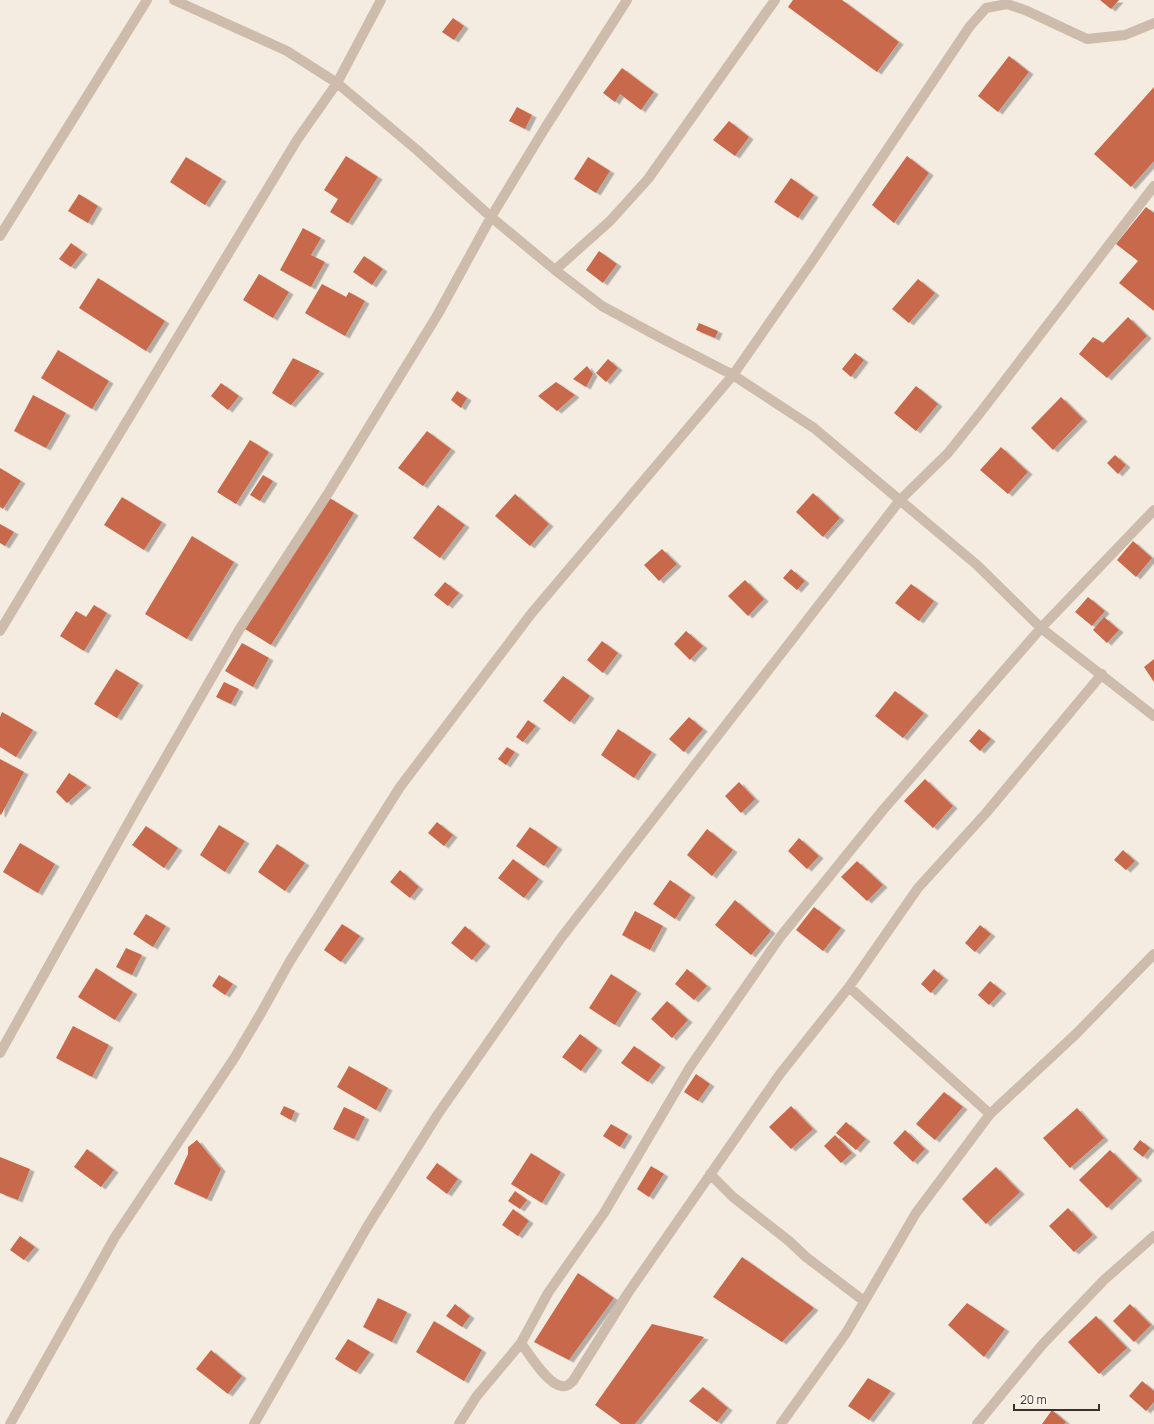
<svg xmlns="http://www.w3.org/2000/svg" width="1154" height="1424" font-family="Manrope,sans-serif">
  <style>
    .building { fill: #c8694b; filter: url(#shadow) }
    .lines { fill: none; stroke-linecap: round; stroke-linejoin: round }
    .minor { stroke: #cdbbac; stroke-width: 10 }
  </style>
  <defs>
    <filter id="shadow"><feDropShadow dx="4.5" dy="2.5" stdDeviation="0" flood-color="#0004"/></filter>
  </defs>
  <rect width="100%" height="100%" fill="#f4ebe1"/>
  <path class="building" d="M793,0h49l57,42 -22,30 -89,-65z
    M1100,0h19l-8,9z
    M453,18l11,8 -10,14 -12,-8z
    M1009,56l20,16 -31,40 -20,-16z
    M622,68l32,24 -13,18 -21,-16 -5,8 -12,-9z
    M1154,87v74l-23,26 -37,-33z
    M517,107l15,8 -7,14 -16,-8z
    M729,121l20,16 -14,19 -22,-16z
    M346,156l32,21 -30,46 -18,-11 8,-13 -14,-9z
    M907,156l22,17 -35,50 -22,-18z
    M186,157l36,22 -17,26 -35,-23z
    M588,157l22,14 -14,22 -22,-14z
    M791,178l23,17 -16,23 -24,-16z
    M79,194l19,12 -10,17 -20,-12z
    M1146,207l8,6v98l-35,-28 19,-22 -22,-17z
    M303,228l18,10 -10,17 14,7 -14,25 -31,-17z
    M71,243l12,9 -12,15 -12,-8z
    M599,251l18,13 -14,19 -17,-13z
    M364,256l19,13 -11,16 -19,-13z
    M259,274l30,18 -16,26 -30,-18z
    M98,278l67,43 -19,30 -67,-43z
    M918,279l17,14 -26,30 -17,-14z
    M322,284l24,13 3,-5 16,9 -20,35 -40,-23z
    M1128,317l19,19 -40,42 -28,-24 14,-17 10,6z
    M699,323l19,8 -3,7 -19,-8z
    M58,350l51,31 -17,28 -51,-31z
    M855,353l9,7 -13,17 -9,-8z
    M293,358l27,13 -29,34 -19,-12z
    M608,359l10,9 -12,14 -10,-9z
    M587,366l6,8 -7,13 -13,-8z
    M556,382l19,13 -18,16 -19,-15z
    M221,383l18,13 -11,14 -17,-14z
    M916,386l22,18 -22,27 -22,-18z
    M457,391l10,7 -6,10 -10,-8z
    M33,395l33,18 -20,35 -32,-17z
    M1061,397l22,22 -30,31 -22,-22z
    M427,431l24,18 -28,37 -25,-18z
    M250,440l19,12 -33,52 -19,-12z
    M1001,447l27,25 -20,22 -28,-24z
    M1115,455l11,10 -8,9 -11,-11z
    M0,468l21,13 -18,28 -3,-2z
    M263,475l10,6 -13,20 -10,-6z
    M813,493l27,25 -17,19 -27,-25z
    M515,494l34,30 -19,22 -35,-30z
    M122,497l40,25 -18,28 -40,-25z
    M328,497l26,16 -83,132 -26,-16z
    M438,505l27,20 -25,33 -27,-20z
    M0,524l14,8 -9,14 -5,-3z
    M192,536l42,26 -47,77 -42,-25z
    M1133,541l19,17 -16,19 -19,-17z
    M662,549l15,15 -18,17 -15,-16z
    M791,569l14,12 -8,9 -14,-12z
    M745,580l19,19 -16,17 -20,-20z
    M445,582l14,11 -11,13 -14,-11z
    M911,584l23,17 -15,20 -24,-18z
    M1088,597l17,14 -13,15 -17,-14z
    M94,605l13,8 -23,38 -24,-15 16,-25 10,6z
    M1104,617l15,13 -12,13 -14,-13z
    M686,631l17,15 -13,14 -16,-16z
    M602,641l16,12 -15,20 -16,-13z
    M242,643l27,15 -16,29 -28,-16z
    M1154,659v23l-10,-15z
    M116,669l23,14 -22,35 -23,-14z
    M563,676l27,20 -20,26 -27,-21z
    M224,682l15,7 -8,15 -15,-7z
    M895,691l29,22 -21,25 -28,-22z
    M2,712l31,18 -17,27 -16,-10v-30z
    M689,717l14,12 -19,23 -15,-13z
    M528,720l8,6 -13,16 -7,-5z
    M618,729l34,23 -18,26 -33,-23z
    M979,729l12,10 -11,12 -11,-10z
    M507,747l8,5 -9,13 -8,-6z
    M0,759l24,13 -23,43 -1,-1z
    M69,773l18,12 -20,18 -11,-11z
    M925,779l28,27 -20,22 -29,-27z
    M739,782l16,17 -14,14 -16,-17z
    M437,822l16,13 -9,11 -16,-13z
    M219,825l26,16 -20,31 -25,-17z
    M146,826l32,22 -14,20 -32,-23z
    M530,827l28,20 -14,19 -28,-20z
    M707,829l26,21 -21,26 -25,-21z
    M799,838l20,18 -12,13 -19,-18z
    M20,843l35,21 -17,29 -35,-21z
    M277,844l28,19 -20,28 -27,-19z
    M1123,850l12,11 -9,9 -12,-10z
    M513,859l26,20 -15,19 -26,-20z
    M857,861l26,24 -16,16 -26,-24z
    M400,870l19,17 -9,11 -20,-16z
    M670,880l21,15 -16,24 -22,-15z
    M735,900l36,31 -20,24 -36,-30z
    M814,907l27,21 -18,23 -27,-21z
    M635,911l28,15 -13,24 -28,-15z
    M146,914l20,12 -13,21 -20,-13z
    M342,924l18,12 -19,26 -17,-12z
    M980,925l11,9 -16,18 -10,-9z
    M465,926l21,18 -14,16 -21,-17z
    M126,948l16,7 -10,20 -16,-8z
    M96,968l37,24 -18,28 -37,-23z
    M687,969l20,17 -13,14 -19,-16z
    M934,969l10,9 -13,15 -10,-9z
    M611,974l26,17 -22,34 -26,-17z
    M219,975l14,9 -8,11 -13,-9z
    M990,981l12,10 -13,14 -11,-10z
    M667,1001l21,19 -16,18 -21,-19z
    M73,1026l36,19 -17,32 -36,-19z
    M580,1034l18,14 -17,23 -19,-14z
    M634,1046l27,19 -13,17 -27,-19z
    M349,1066l39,22 -12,22 -39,-23z
    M696,1074l14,10 -12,17 -14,-9z
    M944,1092l19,15 -28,33 -19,-16z
    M284,1106l11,5 -4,9 -11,-6z
    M791,1106l22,23 -22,20 -22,-22z
    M344,1107l21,10 -11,22 -21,-10z
    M1077,1108l27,30 -34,30 -27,-30z
    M846,1122l20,17 -10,11 -20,-17z
    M611,1124l17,10 -8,13 -17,-11z
    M905,1130l20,19 -12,13 -20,-19z
    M835,1135l17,18 -11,10 -17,-17z
    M197,1140l24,29 -14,30 -33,-15 14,-30v-7z
    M1140,1140l10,8 -7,9 -10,-8z
    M87,1149l27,21 -13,17 -27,-20z
    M1110,1150l28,28 -31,30 -28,-28z
    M531,1153l30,19 -19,31 -31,-19z
    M0,1157l30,12 -12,31 -18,-7z
    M437,1163l21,16 -11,15 -21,-16z
    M651,1166l13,8 -15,23 -12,-8z
    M996,1167l24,25 -34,32 -24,-25z
    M515,1191l12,9 -7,9 -12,-8z
    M1068,1208l25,27 -19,17 -25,-26z
    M513,1209l16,12 -11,15 -16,-11z
    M20,1236l15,11 -11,13 -14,-10z
    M742,1257l72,51 -32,34 -69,-45z
    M578,1273l36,25 -45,62 -35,-18z
    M378,1298l29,14 -15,30 -29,-15z
    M967,1303l38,26 -21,28 -36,-32z
    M455,1304l15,12 -8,11 -16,-11z
    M1130,1304l21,21 -17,17 -21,-21z
    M1096,1316l31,32 -28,26 -31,-32z
    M434,1321l48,29 -18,31 -48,-29z
    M652,1324l52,13 -69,87h-14l-26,-19z
    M348,1339l22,13 -14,20 -21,-13z
    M211,1350l31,26 -14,18 -32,-25z
    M868,1378l23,13 -22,29 -21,-14z
    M1142,1381l12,10v11l-8,9 -17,-15z
    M703,1387l25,21 -11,14 -28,-21z
    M1052,1410l14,12 -2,2h-22z"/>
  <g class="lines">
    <path class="minor" d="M174,0l113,51 50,32 80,67 74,67 64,53 47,36 61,33 70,36 81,53 163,137 64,63 113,88
      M0,236l147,-236
      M555,270l55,-49 38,-42 127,-179
      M0,631l297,-491 40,-57 44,-83
      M849,987l141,127
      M0,1053l139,-249 100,-174 88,-135 111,-181 53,-97 54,-89 82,-128
      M710,1174l23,23 56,44 17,16 58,44
      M521,1343c8,11 27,42 41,43 5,1 8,-2 11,-5l55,-88 152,-219 69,-87 69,-99 68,-75 116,-139
      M10,1424l105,-187 120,-180 26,-44 29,-52 110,-174 131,-173 202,-239 80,-115 157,-234 16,-18 21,-4 18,6 62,29 38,-4 29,-12
      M254,1424l113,-197 71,-113 123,-176 339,-438 48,-47 32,-40 174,-227
      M459,1424l17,-27 45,-54 27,-50 56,-80 86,-146 91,-131 102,-126 158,-182 113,-118
      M781,1424l65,-91 70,-120 74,-99 86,-80 78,-80
      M977,1424l65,-79 62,-65 50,-44"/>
  </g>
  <path d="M1014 1404v6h85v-6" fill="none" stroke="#3b302b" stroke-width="2"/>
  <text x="1020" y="1404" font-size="12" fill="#3b302b" stroke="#fbf5ee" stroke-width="3" paint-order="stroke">20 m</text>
</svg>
